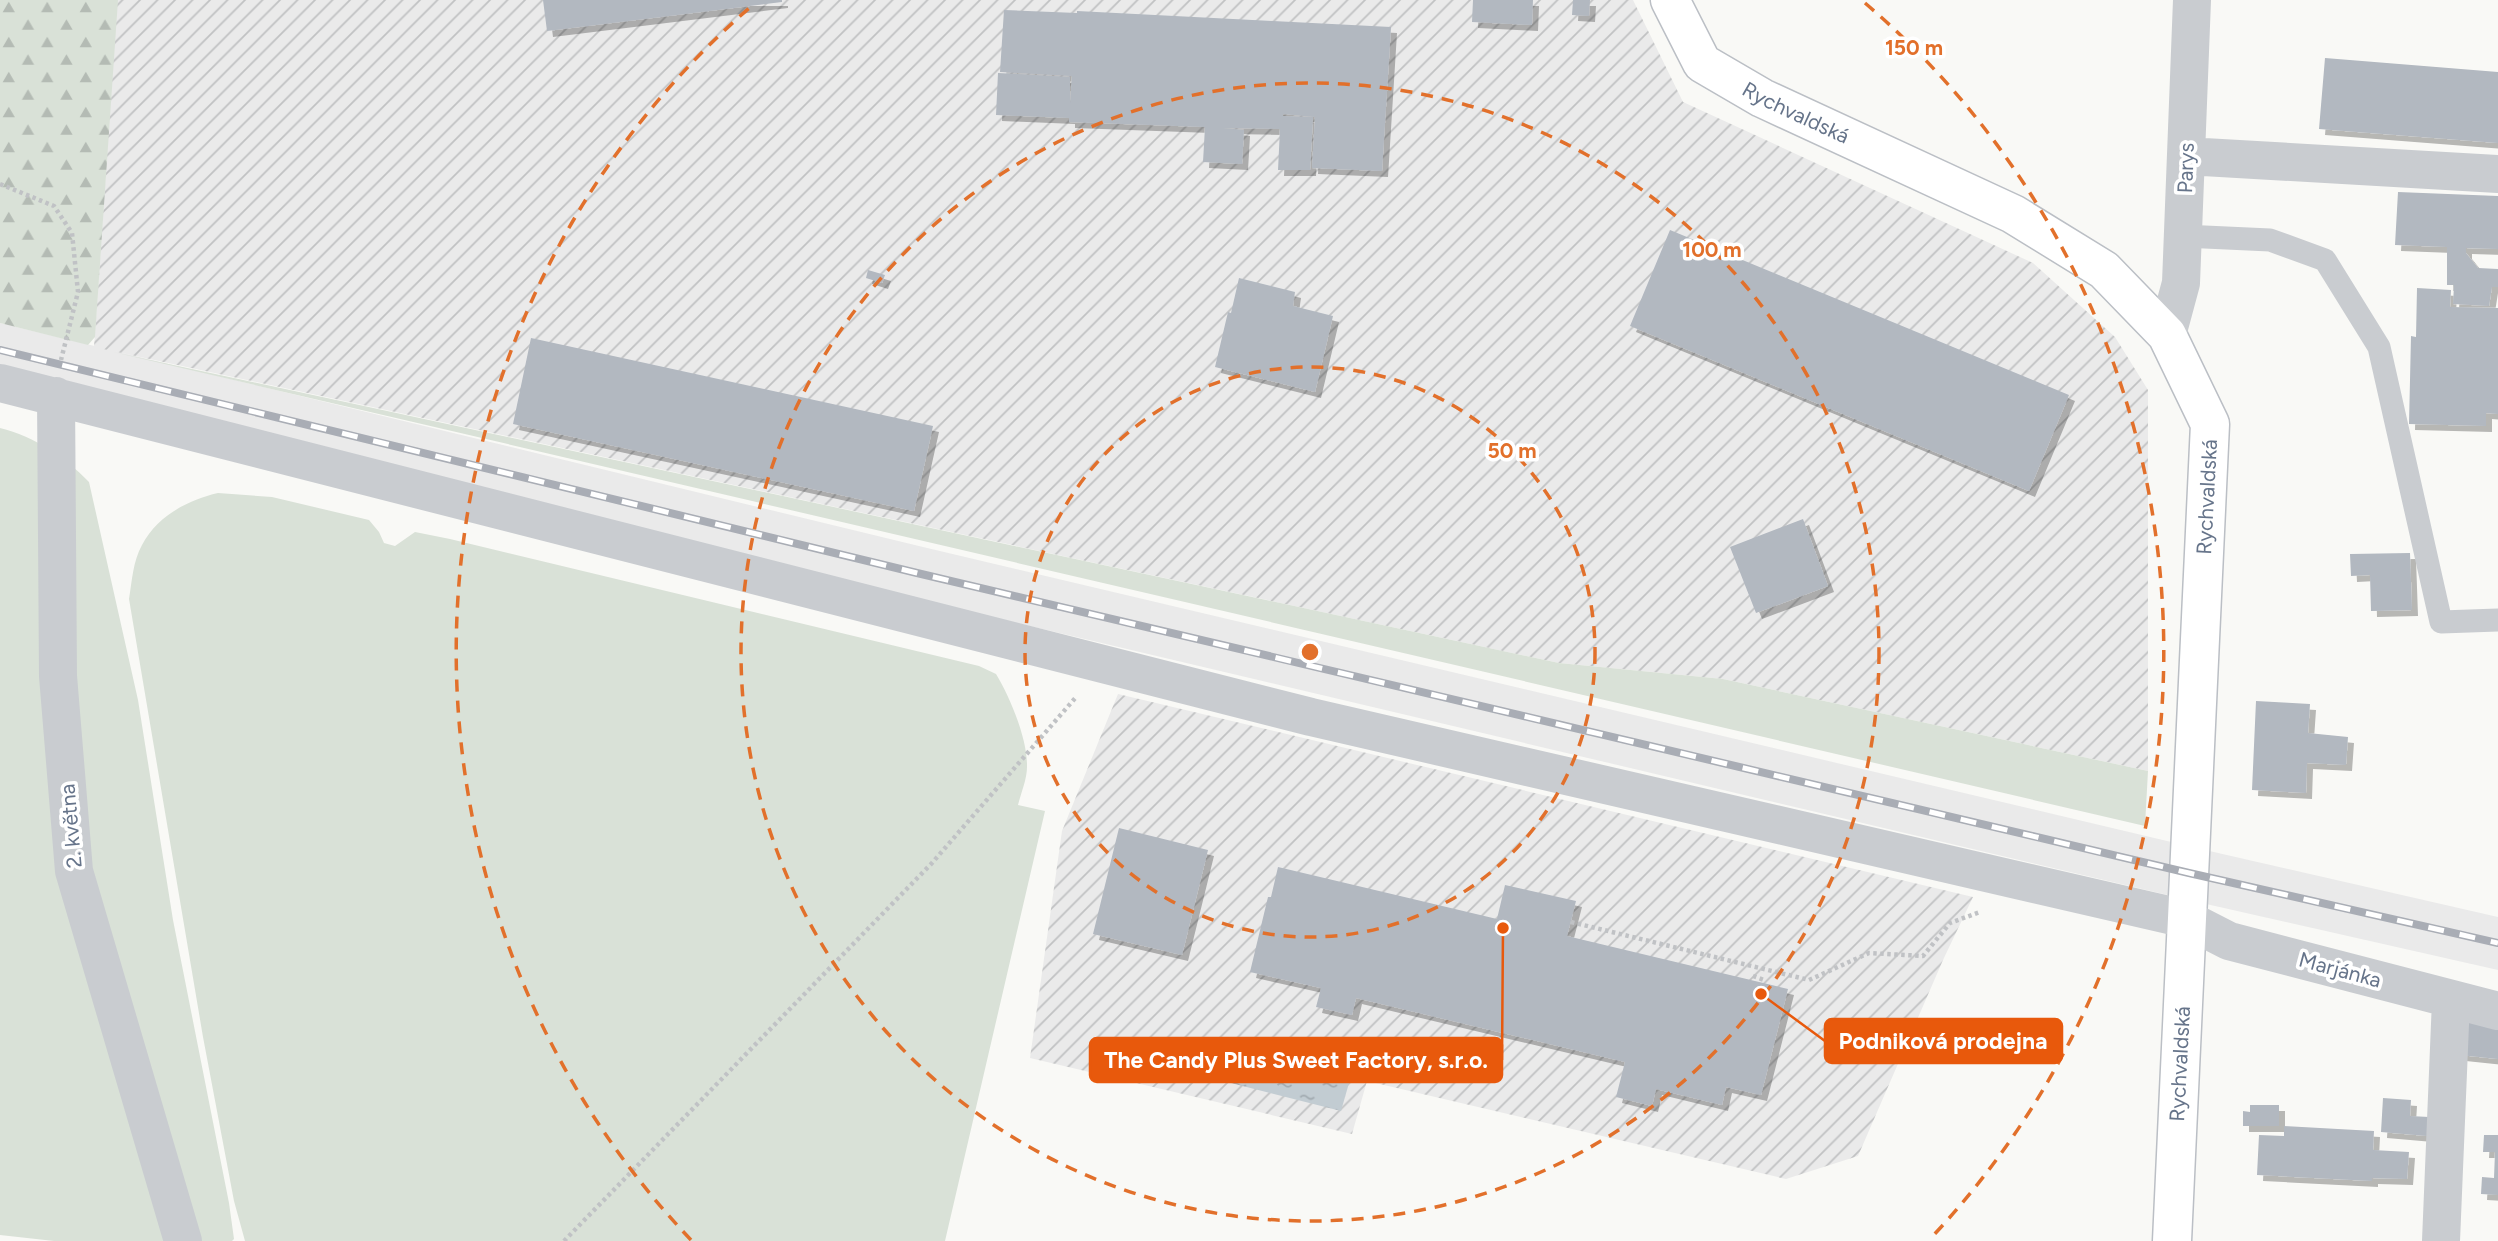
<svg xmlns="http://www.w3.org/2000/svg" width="2498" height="1241" font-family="Figtree,sans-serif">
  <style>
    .built { fill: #eaeaea }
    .industrial { fill: url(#industrial-furrows) }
    .grass { fill: #d9e1d7 }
    .forest { fill: url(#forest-firs) }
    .water { fill: url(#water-ripples) }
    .building { fill: #b2b8c0; filter: url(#shadow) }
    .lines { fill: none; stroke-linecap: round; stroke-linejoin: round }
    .secondary-casing { stroke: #bbbfc5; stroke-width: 41 }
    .path { stroke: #c0c2c5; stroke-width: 4.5; stroke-dasharray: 3.5 3.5; stroke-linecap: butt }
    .lane { stroke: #c9ccd0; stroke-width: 23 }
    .street { stroke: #c9ccd0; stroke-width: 38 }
    .secondary { stroke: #fff; stroke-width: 38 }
    .rail-casing { stroke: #a9adb5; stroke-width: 8 }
    .rail { stroke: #fff; stroke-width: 5; stroke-dasharray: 16; stroke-linecap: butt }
    .ring { fill: none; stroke: #e2702b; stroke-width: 3.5; stroke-dasharray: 12 9 }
    .labels { text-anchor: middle; stroke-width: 7; stroke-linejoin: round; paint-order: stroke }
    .street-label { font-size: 21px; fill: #66748a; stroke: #fff }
    .centre { fill: #e2702b; stroke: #fff; stroke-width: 3.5 }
    .ring-label { font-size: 21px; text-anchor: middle; font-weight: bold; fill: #e2702b; stroke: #fff; stroke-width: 7; stroke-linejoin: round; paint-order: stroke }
    .leader { fill: none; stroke: #e8590c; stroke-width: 2.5 }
    .callout-dot { fill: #e8590c; stroke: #fff; stroke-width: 2.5 }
    .callout { fill: #e8590c; stroke: #e8590c; stroke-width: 2.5 }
    .callout-label { font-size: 23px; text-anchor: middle; font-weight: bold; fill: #fff }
  </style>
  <defs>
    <pattern id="industrial-furrows" width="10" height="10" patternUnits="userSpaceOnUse" patternTransform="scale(1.75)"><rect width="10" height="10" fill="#eaeaea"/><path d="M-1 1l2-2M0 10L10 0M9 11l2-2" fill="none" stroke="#c1c2c3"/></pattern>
    <pattern id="forest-firs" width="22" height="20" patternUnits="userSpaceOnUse" patternTransform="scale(1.75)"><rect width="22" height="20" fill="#d9e1d7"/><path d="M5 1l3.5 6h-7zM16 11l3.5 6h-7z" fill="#b4bbb4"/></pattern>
    <pattern id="water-ripples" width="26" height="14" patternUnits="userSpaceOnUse" patternTransform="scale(1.75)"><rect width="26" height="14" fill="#c2ccd2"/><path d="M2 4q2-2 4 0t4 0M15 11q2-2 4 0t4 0" fill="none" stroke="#a1aab0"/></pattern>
    <filter id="shadow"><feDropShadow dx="6" dy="6" stdDeviation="0" flood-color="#0004"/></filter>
  </defs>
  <rect width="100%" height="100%" fill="#f9f9f6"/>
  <path class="built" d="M0,323l923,224 1282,303 293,67v53l-305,-69 -1282,-303 -911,-222z"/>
  <path class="industrial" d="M0,0h1633l50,102 350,161 82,74 33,53v381l-425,-92 -164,-16 -1465,-316 13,-192z
    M1118,694l855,203 -30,63 -85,196 -72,23 -419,-98 -15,53 -322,-76 32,-227z"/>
  <path class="grass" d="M113,352l1446,311 164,16 425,92 -3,55z
    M0,428c35,9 64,28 89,54l49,218 35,220 56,283 5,36 -2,2h-178l-54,-6z
    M218,493l54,4 97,23 10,12 5,11 11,3 20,-14 35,7 529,127 17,8c14,23 32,66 31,93 0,12 -6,26 -9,38l27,6 -100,430h-700l-11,-40 -31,-164 -74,-438c3,-18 4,-38 13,-54 15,-29 46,-45 76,-52z"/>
  <path class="forest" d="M0,0h118l-23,337 -7,8 -88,-22z"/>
  <path class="water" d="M1236,1046l115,30 -10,35 -114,-29z"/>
  <path class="building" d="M543,0h239v2l-235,29z
    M1473,0h60l-1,25 -60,-3z
    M1573,0h17l-1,16 -17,-1z
    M1004,10l73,3v-2l314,16 -9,144 -70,-3 3,-51 -32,-3v2l30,1 -3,53h-32l2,-41 -57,-1 21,2 -2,34 -39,-2 2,-35 -136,-5v-4l-73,-3 2,-42 72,4v27l2,-28 -72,-4z
    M2325,58l173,14v71l-179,-14z
    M2398,192l100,4v53l-32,-1v5l12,15 20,1v18h-6l-3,19 -36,-2 1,-19h-7v-38l-52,-2z
    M1670,230l399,165 -40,96 -399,-165z
    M868,270l17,5 -3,8 -16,-5z
    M1239,278l56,14 -2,14 40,10 -18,76 -100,-25 13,-55 3,1z
    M2417,288l34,2 -1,17 48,1v106l-12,-1v13l-77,-2 2,-88 5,1z
    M531,338l402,88 -19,85 -401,-87z
    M1803,519l25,67 -72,27 -26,-66z
    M2410,553l2,57 -41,1 -1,-36 -19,1 -1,-22z
    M2256,701l54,3 -2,29 40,4 -2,28 -39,-2 -1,30 -54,-3z
    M1119,828l89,22 -26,105 -89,-21z
    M1278,867l219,52 8,-34 71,16 -9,35 221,53 -27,106 -35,-8 -4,18 -66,-16 -4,17 -36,-9 9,-35 -269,-64 -4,17 -36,-8 5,-19 -71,-16 18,-75h3z
    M2463,1018l35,3v38l-38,-4z
    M2383,1098l28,2 -1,16 19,1 -2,19 -46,-4z
    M2250,1105h29v21h-36v-15l7,1z
    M2284,1126l90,5 -1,19 36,2 -2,27 -35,-1v3l-115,-6 2,-40 25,1z
    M2484,1135h14v60l-17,-1 1,-17 12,1 1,-26h-12z"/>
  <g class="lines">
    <defs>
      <g id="secondary">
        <path id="s1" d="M1670,0l32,63 60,35 251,116 91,56 63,65 43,89 -38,817"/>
      </g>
    </defs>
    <use href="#secondary" class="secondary-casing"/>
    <path class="path" d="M0,184l54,22 18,27 6,59 -17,68
      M1571,922l238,58 60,-27 54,3 27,-33 30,-11
      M1753,976l11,4
      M564,1241l368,-378 145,-167"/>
    <path class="lane" d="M2183,236l87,4 55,20 54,87 62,275 57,-2"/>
    <path class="street" d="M2186,156l312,18
      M2167,335l14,-52 11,-283
      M0,383l1311,334 875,202 43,22 269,70
      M56,396l2,280 16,195 109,370
      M2441,1241l10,-241"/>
    <use href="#secondary" class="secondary"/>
    <defs>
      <path id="rail" d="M0,350l917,223 1272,300 309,70"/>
    </defs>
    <use href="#rail" class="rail-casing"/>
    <use href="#rail" class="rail"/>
  </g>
  <g class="ring">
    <circle cx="1310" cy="652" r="285"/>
    <circle cx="1310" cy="652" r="569"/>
    <path d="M691 1240A854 854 0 0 1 755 3M1865 3A854 854 0 0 1 1929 1240"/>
  </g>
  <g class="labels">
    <g class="street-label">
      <text dy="7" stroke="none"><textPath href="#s1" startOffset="177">Rychvaldská</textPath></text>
      <text transform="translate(2186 168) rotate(-88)" y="7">Parys</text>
      <text transform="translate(2207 497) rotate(-87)" y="7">Rychvaldská</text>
      <text transform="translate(71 826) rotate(-95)" y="7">2. května</text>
      <text transform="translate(2340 970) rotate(15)" y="7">Marjánka</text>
      <text transform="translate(2180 1064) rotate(-87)" y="7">Rychvaldská</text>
    </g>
  </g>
  <circle cx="1310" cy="652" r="10" class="centre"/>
  <g class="ring-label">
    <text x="1914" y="55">150 m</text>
    <text x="1712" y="257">100 m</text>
    <text x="1512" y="458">50 m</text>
  </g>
  <path class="leader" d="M1761 994L1825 1041M1503 928L1502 1060"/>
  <g class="callout-dot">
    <circle cx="1761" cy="994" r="7"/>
    <circle cx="1503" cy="928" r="7"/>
  </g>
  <g class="callout">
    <rect x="1825" y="1019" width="237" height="44" rx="7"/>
    <rect x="1090" y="1038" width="412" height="44" rx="7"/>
  </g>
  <g class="callout-label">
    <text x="1943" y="1049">Podniková prodejna</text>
    <text x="1296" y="1068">The Candy Plus Sweet Factory, s.r.o.</text>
  </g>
</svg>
